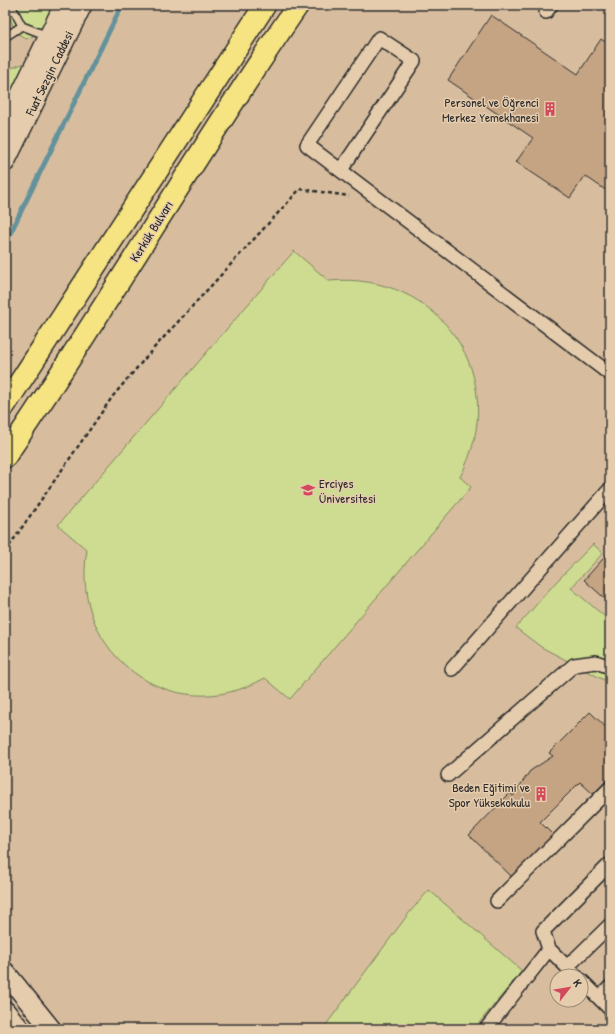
<svg xmlns="http://www.w3.org/2000/svg" width="615" height="1034" font-family="'Patrick Hand',sans-serif">
  <style>
    .built { fill: #d7bd9e; fill-rule: evenodd }
    .green { fill: #cddc90; stroke: #7c845e }
    .lines { fill: none; stroke-linecap: round; stroke-linejoin: round }
    .stream { stroke: #63929c; stroke-width: 5 }
    .building { fill: #c4a483; stroke: #2b2b2b }
    .lane-casing { stroke: #2b2b2b; stroke-width: 10 }
    .street-casing { stroke: #2b2b2b; stroke-width: 16 }
    .secondary-casing { stroke: #2b2b2b; stroke-width: 22 }
    .primary-casing { stroke: #2b2b2b; stroke-width: 24 }
    .path { stroke: #2b2b2b; stroke-width: 2.5; stroke-dasharray: 4 3; stroke-linecap: butt }
    .lane { stroke: #e5ccad; stroke-width: 7 }
    .street { stroke: #e5ccad; stroke-width: 13 }
    .secondary { stroke: #e5ccad; stroke-width: 19 }
    .primary { stroke: #f6e381; stroke-width: 21 }
    .labels { text-anchor: middle; stroke-width: 3; stroke-linejoin: round; paint-order: stroke }
    .street-label { font-size: 13px; fill: #2b2b2b; stroke: #e5ccad }
    .poi-label { font-size: 13px; fill: #2b2b2b; stroke: #e5ccad; text-anchor: end }
  </style>
  <rect width="100%" height="100%" fill="#e5ccad"/>
  <filter id="ink" filterUnits="userSpaceOnUse"><feTurbulence type="fractalNoise" baseFrequency=".025" numOctaves="2"/><feDisplacementMap in="SourceGraphic" scale="8" xChannelSelector="R" yChannelSelector="G"/><feConvolveMatrix kernelMatrix="1 2 1 2 8 2 1 2 1" color-interpolation-filters="sRGB"/></filter>
  <g filter="url(#ink)">
    <path class="built" d="M5,5h605v1024h-605zM557,976h24v24h-24z"/>
    <path class="green" d="M5,5h51l-13,27 -17,7 -11,-8z
      M29,61l-24,48v-38z
      M294,251l35,30c111,-11 184,97 131,196l11,10 -181,212 -25,-21c-93,53 -196,-24 -178,-128l-29,-25z
      M593,544l10,9 -32,35 39,33v62l-69,-36 -25,-19 39,-45z
      M429,890l93,81 -48,58h-151l86,-116z"/>
    <g class="lines">
      <path class="stream" d="M5,244l117,-239"/>
    </g>
    <path class="building" d="M491,15l87,59 23,-35 9,6v148l-25,-17 -15,22 -54,-36 17,-24 -85,-58z
      M610,551v52l-26,-23z
      M590,712l20,19v46l-17,17 -13,-12 -40,40 13,13 -41,42 -43,-42 41,-42 3,3 17,-25 23,-15 -4,-3z"/>
    <g class="lines">
      <defs>
        <path id="lane" d="M11,5l11,21
          M5,37l17,-11 26,10"/>
        <path id="street" d="M546,12l5,-7
          M341,170l73,-109 -35,-23 -72,107 303,229
          M452,669l158,-180
          M448,775l126,-110 22,-3 14,5
          M497,901l113,-113
          M567,967l43,-42
          M576,976l-27,-27 -6,-18 66,-66
          M581,980l29,29
          M599,998l11,-11
          M486,1029l63,-80"/>
        <path id="secondary" d="M5,127l59,-122
          M5,162l77,-157
          M5,972l46,57
          M5,1011l15,18"/>
        <path id="primary" d="M5,405l260,-400
          M5,457c101,-148 191,-304 293,-452"/>
      </defs>
      <use href="#lane" class="lane-casing"/>
      <use href="#street" class="street-casing"/>
      <use href="#secondary" class="secondary-casing"/>
      <use href="#primary" class="primary-casing"/>
      <path class="path" d="M5,552l108,-156 40,-47 147,-160 49,7"/>
      <use href="#lane" class="lane"/>
      <use href="#street" class="street"/>
      <use href="#secondary" class="secondary"/>
      <use href="#primary" class="primary"/>
    </g>
  </g>
  <defs>
    <symbol id="building-bare" viewBox="-9 -9 18 18"><path d="M-4-6H4V6H1V3H-1V6H-4ZM-2.5-4.3h1.7v1.8h-1.7ZM.8-4.3h1.7v1.8H.8ZM-2.5-1h1.7V.8h-1.7ZM.8-1h1.7V.8H.8Z" fill="#d1495b" stroke="#e5ccad" stroke-width="2.5" paint-order="stroke"/></symbol>
    <symbol id="university-bare" viewBox="-9 -9 18 18"><path d="M0-5L7-2L0 1L-7-2ZM-4 1L0 2.5L4 1V4Q0 6-4 4Z" fill="#d1495b" stroke="#e5ccad" stroke-width="2.5" paint-order="stroke"/></symbol>
  </defs>
  <g fill-rule="evenodd">
    <use href="#building-bare" x="540" y="99" width="20" height="20"/>
    <use href="#university-bare" x="298" y="480" width="20" height="20"/>
    <use href="#building-bare" x="531" y="784" width="20" height="20"/>
  </g>
  <g class="labels">
    <g class="street-label">
      <text transform="translate(49 73) rotate(-64)" y="5">Fuat Sezgin Caddesi</text>
      <text transform="translate(151 231) rotate(-58)" y="5">Kerkük Bulvarı</text>
    </g>
    <g class="poi-label">
      <text x="539" y="107">Personel ve Öğrenci<tspan x="539" dy="15">Merkez Yemekhanesi</tspan></text>
      <text x="319" y="488" text-anchor="start">Erciyes<tspan x="319" dy="15">Üniversitesi</tspan></text>
      <text x="530" y="792">Beden Eğitimi ve<tspan x="530" dy="15">Spor Yüksekokulu</tspan></text>
    </g>
  </g>
  <rect width="615" height="1034" fill="none" stroke="#e5ccad" stroke-width="20"/>
  <rect x="10" y="10" width="595" height="1014" fill="none" stroke="#2b2b2b" stroke-width="1.5" filter="url(#ink)"/>
  <g transform="translate(569 988) rotate(59)"><circle r="19" fill="#e5ccad" stroke="#9b8c79"/>
  <path d="M0-3L7 15L0 10L-7 15Z" fill="#d1495b"/>
  <text y="-6" font-size="11" font-weight="bold" text-anchor="middle" fill="#2b2b2b">K</text>
  </g>
</svg>
